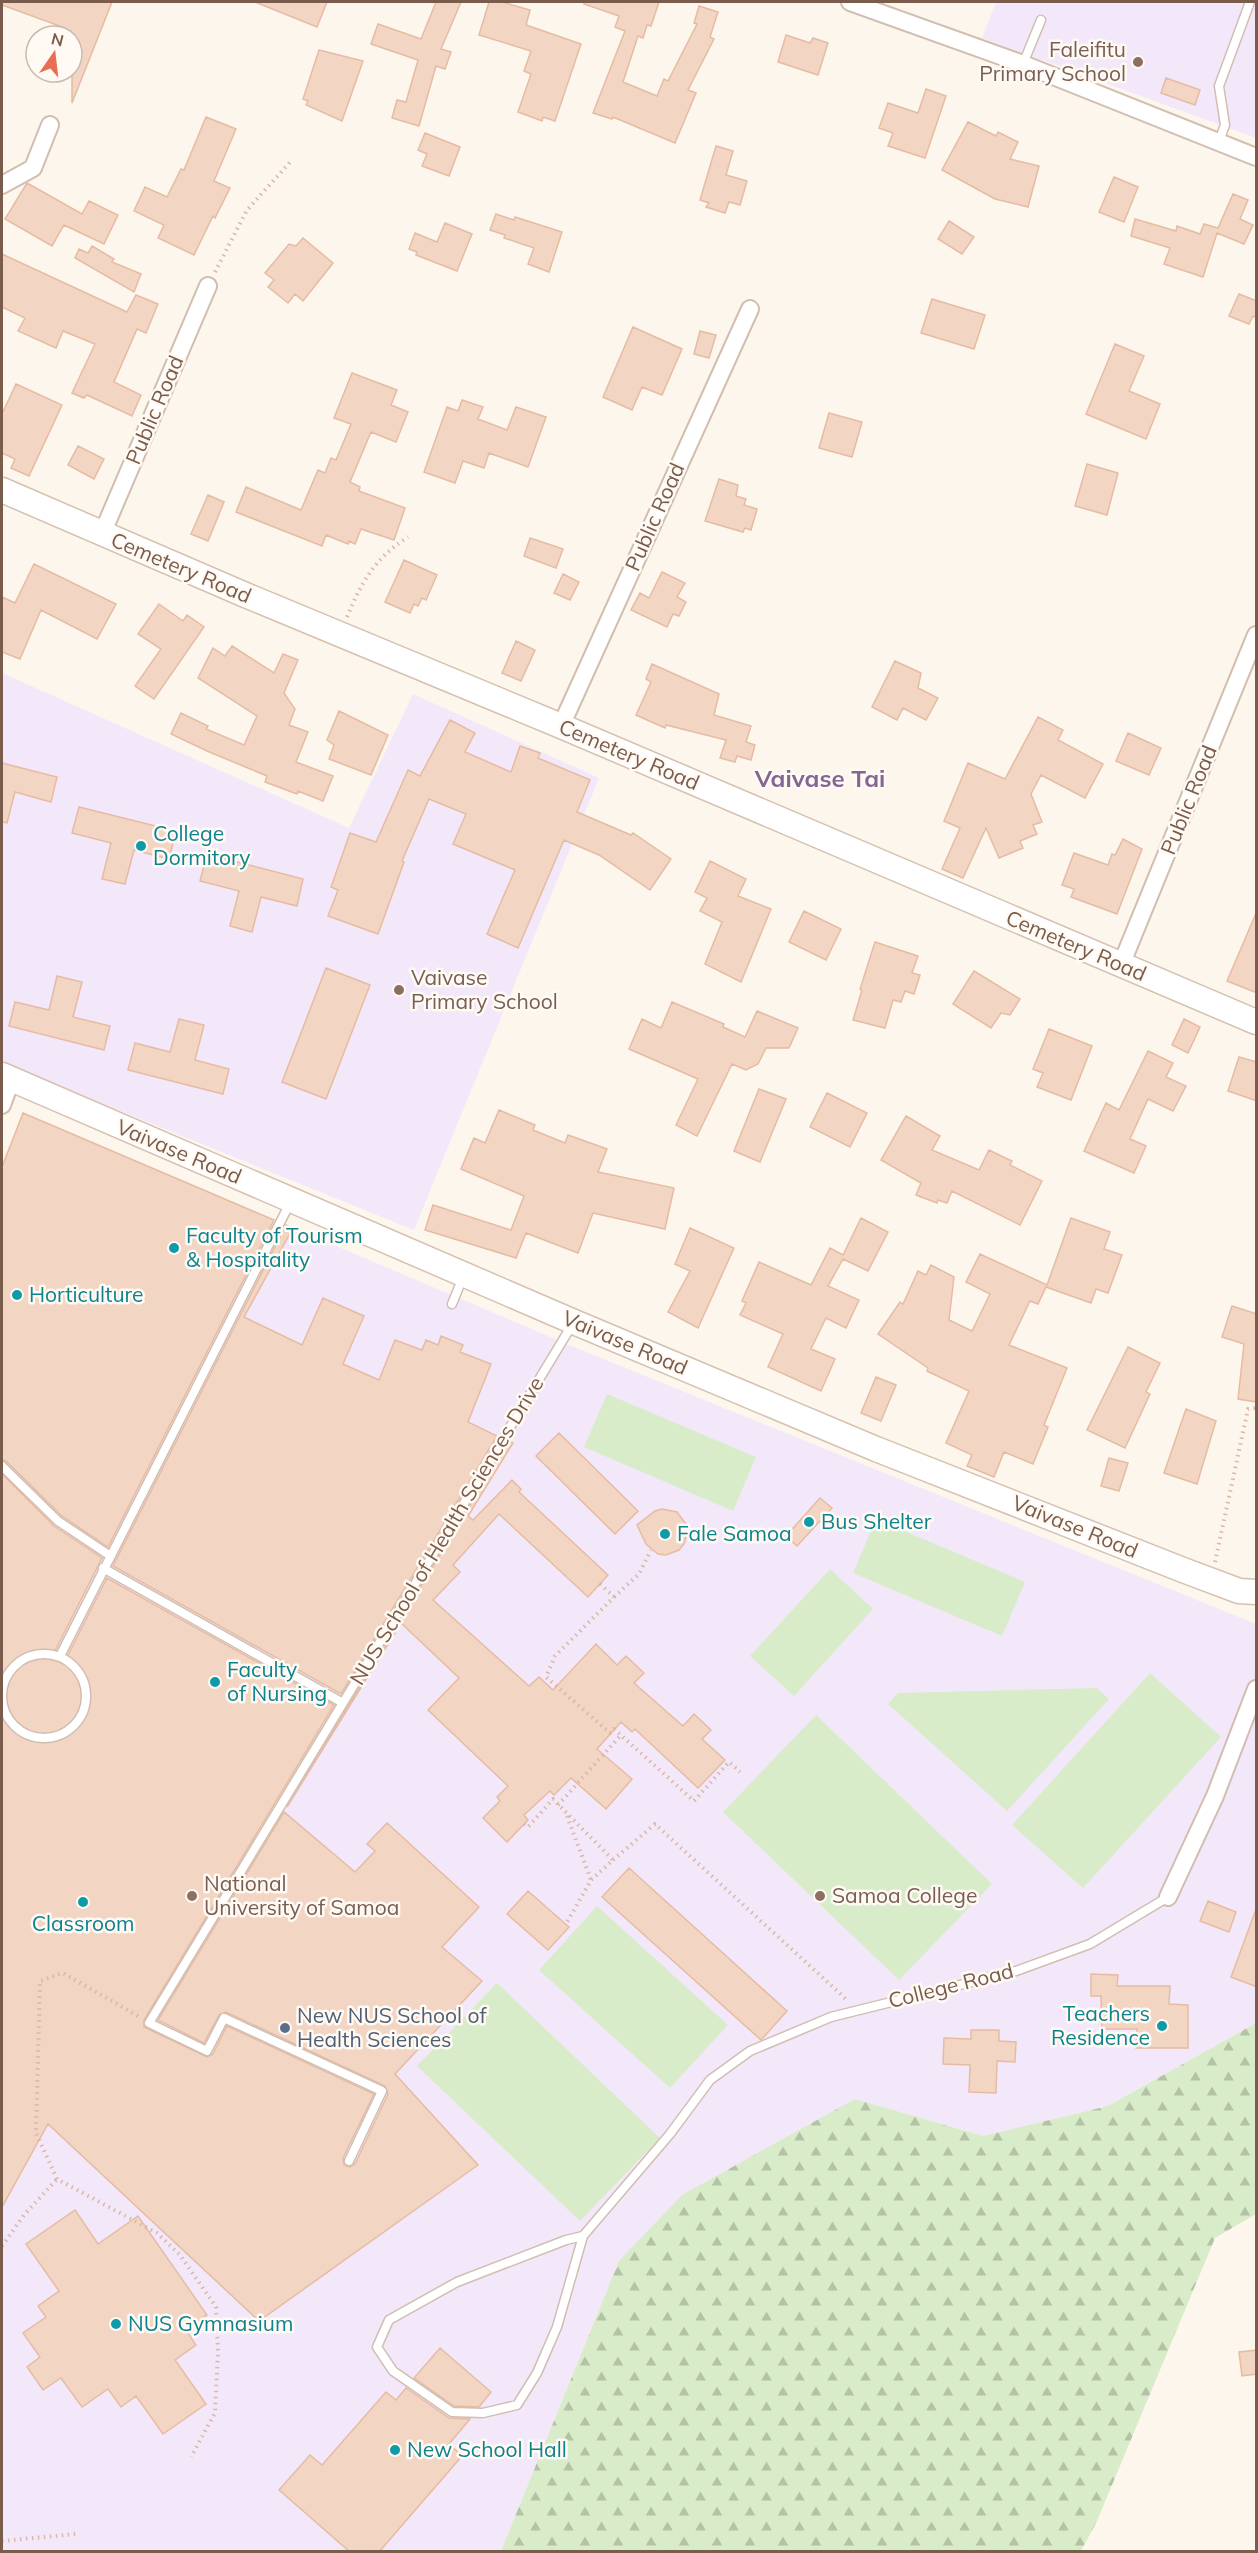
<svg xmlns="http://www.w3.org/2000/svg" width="1258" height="2553" font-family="Mulish,sans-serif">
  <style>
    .education { fill: #f3e8fa }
    .green { fill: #d8ecc9 }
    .forest { fill: url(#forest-firs) }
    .building { fill: #f3d5c3; stroke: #e6bba3; stroke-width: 1.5 }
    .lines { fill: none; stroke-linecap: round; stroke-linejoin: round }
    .lane-casing { stroke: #d1beb0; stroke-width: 11 }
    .street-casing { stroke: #d1beb0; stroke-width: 20 }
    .secondary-casing { stroke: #d6c0b0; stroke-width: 27 }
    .path { stroke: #d9b8a5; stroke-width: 4; stroke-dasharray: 1.5 4.5; stroke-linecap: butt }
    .lane { stroke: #fff; stroke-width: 8 }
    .street { stroke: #fff; stroke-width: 16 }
    .secondary { stroke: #fff; stroke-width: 24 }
    .education-dot { fill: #8d6e63; stroke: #fffaf3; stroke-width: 2 }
    .culture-dot { fill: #0f9aa8; stroke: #fffaf3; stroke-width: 2 }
    .service-dot { fill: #5c6f8a; stroke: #fffaf3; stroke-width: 2 }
    .labels { text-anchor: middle; stroke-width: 5; stroke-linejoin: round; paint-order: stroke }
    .education-label { font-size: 21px; fill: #785e54; stroke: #fffaf3; text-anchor: start }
    .street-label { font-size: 21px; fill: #7a5c4d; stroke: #fffaf3 }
    .culture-label { font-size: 21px; fill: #0d838f; stroke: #fffaf3; text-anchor: start }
    .service-label { font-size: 21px; fill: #4e5e75; stroke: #fffaf3; text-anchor: start }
    .quarter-label { font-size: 24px; font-weight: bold; fill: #846695; stroke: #fffaf3 }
  </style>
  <defs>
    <pattern id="forest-firs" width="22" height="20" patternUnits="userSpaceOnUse" patternTransform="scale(1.5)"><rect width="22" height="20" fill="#d8ecc9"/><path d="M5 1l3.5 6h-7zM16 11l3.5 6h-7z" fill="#b4c2a5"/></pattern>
  </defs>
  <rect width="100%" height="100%" fill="#fdf6ec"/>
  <path class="education" d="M996,2h260v136l-274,-100z
    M2,673l347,155 64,-134 186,84 -185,452 -412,-167z
    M23,1113l551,234 682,277v399l-148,83 -125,30 -128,-37 -236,162 -118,290h-499v-1384z"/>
  <path class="green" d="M607,1394l149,63 -23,54 -149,-64z
    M876,1519l149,63 -23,54 -149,-63z
    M830,1569l43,40 -79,87 -44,-40z
    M1150,1673l71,64 -138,151 -71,-63z
    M1097,1688l12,11 -102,112 -119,-107 10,-11z
    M816,1715l176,169 -93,96 -176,-168z
    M597,1906l131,119 -58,63 -131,-118z
    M497,1983l163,155 -80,83 -163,-155z"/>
  <path class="forest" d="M1256,2023v191l-41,24 -118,283 -16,30h-580l118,-290 63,-66 173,-96 128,37 125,-30z"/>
  <path class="building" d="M2,2h110l-40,101v-67h-10l3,-8 -63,-23z
    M255,2h72l-10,25z
    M436,2h25l-20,47 10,3 -6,17 -9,-3 -17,60 -27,-8 5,-18 9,2 12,-42 -47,-16 7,-20 43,15z
    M489,2h13l28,8 -4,15 55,19 -26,77 -12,-4 -1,4 -24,-9 13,-38 -7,-3 7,-20 -52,-16z
    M584,2h75l-8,24 -4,-1 -4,13 -5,-2 -15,46 34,14 7,-17 4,2 29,-57 -3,-1 5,-17 19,6 -8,25 4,2 -26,51 8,3 -21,50 -62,-26 -1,2 -19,-6 32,-82 -10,-4 4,-11 -35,-12z
    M786,35l24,8 3,-5 15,5 -10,32 -40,-13z
    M319,50l44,11 -21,60 -36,-16 2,-4 -5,-2z
    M1166,78l34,12 -5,15 -34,-12z
    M926,89l20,7 -21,62 -37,-12 5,-13 -14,-5 9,-25 30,10z
    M206,117l30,12 -22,52 16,7 -15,30 -2,-2 -19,39 -36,-17 6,-13 -30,-14 11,-24 22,10 14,-28 3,1z
    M968,122l28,14 2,-4 20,10 -8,17 29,7 -11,41 -33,-8 -53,-29z
    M425,133l35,14 -11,29 -27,-10 5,-12 -9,-4z
    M716,146l17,5 -7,24 21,6 -7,24 -11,-3 -4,11 -19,-6 3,-4 -9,-3z
    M1114,177l24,10 -14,35 -25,-10z
    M27,183l55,31 7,-13 29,14 -14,29 -40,-19 -12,21 -47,-27z
    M1233,194l15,6 -8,19 13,6 -9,19 -27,-11 -14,44 -39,-13 6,-16 -39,-12 4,-17 41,12 1,-5 23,8 4,-10 14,4z
    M496,214l18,6 1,-3 47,15 -13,40 -21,-8 6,-16 -30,-10 1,-3 -15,-5z
    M949,221l25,16 -12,17 -24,-15z
    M445,223l27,11 -15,37 -41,-16 1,-3 -8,-3 6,-16 22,9z
    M303,238l30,25 -30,38 -8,-7 -7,9 -20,-16 6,-7 -9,-7 24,-29 7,2z
    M92,246l22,13 -2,3 29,12 -7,18 -59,-34 4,-9 9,4z
    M2,254l125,58 9,-17 22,9 -12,29 -9,-4 -23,53 27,13 -9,21 -45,-21 -3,3 -12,-5 23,-49 -32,-13 -7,17 -38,-17 7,-13 -23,-11z
    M1239,294l18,7v17l-4,-2 -4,8 -20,-8z
    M932,299l53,16 -11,34 -53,-16z
    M633,327l49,22 -20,46 -20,-8 -10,23 -29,-13z
    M700,331l16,4 -7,23 -15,-4z
    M1115,344l29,12 -15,35 31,13 -14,35 -60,-25z
    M352,373l45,17 -6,15 17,7 -12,30 -25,-10 -21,50 10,5 -1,4 46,17 -11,32 -33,-11 -6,15 -6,-3 -1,3 -22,-9 -4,11 -86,-34 10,-25 55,23 17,-40 7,3 6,-15 5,2 15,-36 -17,-6z
    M16,384l46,21 -33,71 -18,-8 4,-9 -13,-6v-39z
    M462,400l21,7 -5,12 29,11 9,-23 30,10 -18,50 -39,-14 -5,15 -21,-7 -8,22 -31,-11 23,-65 11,4z
    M829,413l33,9 -10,35 -33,-9z
    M78,446l26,13 -10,20 -26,-14z
    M1087,464l31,9 -11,42 -32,-9z
    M719,479l19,6 -2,11 10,3 -2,6 13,4 -6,21 -6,-2 -2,4 -38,-11z
    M208,495l16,7 -16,39 -17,-7z
    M530,538l33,11 -7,19 -32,-12z
    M404,560l33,15 -11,25 -4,-2 -4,8 -4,-2 -4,9 -25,-11z
    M34,564l82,40 -19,35 -56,-29 -21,49 -18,-7v-55l13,6z
    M662,572l23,11 -8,14 9,5 -7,14 -6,-2 -6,13 -36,-17 9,-17 9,5z
    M563,574l16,8 -9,18 -16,-7z
    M159,604l24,17 4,-6 17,12 -50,72 -19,-13 26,-37 -23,-15z
    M516,641l19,9 -14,31 -19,-8z
    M232,646l42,27 9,-19 15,6 -14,33 11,16 -6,16 19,7 -12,30 37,14 -10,25 -25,-10 -1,3 -32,-12 2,-6 -60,-25 -36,-17 10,-21 27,13 -2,3 38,16 13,-29 -59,-38 15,-30 12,8z
    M895,661l26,12 -3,15 20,10 -12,22 -23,-12 -6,12 -25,-13z
    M652,664l67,30 -5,21 37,11 -5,16 9,3 -4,15 -14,-4 -2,6 -15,-4 6,-18 -60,-15 -1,3 -29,-13 15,-33 -5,-3z
    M339,711l49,24 -17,40 -42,-16 5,-14 -7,-5z
    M1038,717l25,13 -5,10 45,24 -18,34 -44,-23 -10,19 11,28 -9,3 4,9 -17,7 3,7 -24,10 -13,-30 -23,50 -21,-9 18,-41 -16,-7 24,-58 37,16z
    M450,720l25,13 -10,19 46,20 9,-26 20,7 -2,5 52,22 -13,32 54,23 2,-2 38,26 -21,31 -51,-35 -35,-15 -46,108 -31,-14 28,-64 -62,-26 13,-30 -37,-15 -27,62 2,1 -26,72 -50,-18 10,-26 -7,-3 19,-54 26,9 32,-72 12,6z
    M1128,733l33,15 -12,27 -33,-14z
    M2,763l55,14 -6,25 -36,-10 -8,31 -5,-1z
    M79,807l97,24 -7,28 -35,-9 -9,34 -23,-5 9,-36 -39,-10z
    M1123,839l19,10 -25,65 -46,-17 3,-8 -12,-4 12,-32 34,12 4,-11 3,1z
    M207,854l96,25 -6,27 -36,-9 -9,35 -22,-6 9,-35 -39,-10z
    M710,861l36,18 -8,17 33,13 -30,73 -36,-18 17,-42 -22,-11 7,-13 -12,-6z
    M804,911l37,18 -15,31 -37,-18z
    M1257,911v82l-30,-12z
    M875,942l43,14 -6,17 8,2 -6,19 -9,-3 -4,11 -8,-2 -8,28 -32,-8 9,-30 -2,-1z
    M326,968l44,17 -44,114 -44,-17z
    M974,971l46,28 -10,16 -9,-2 -10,15 -38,-24z
    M57,976l25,6 -9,35 37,9 -6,24 -95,-24 6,-24 34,8z
    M672,1002l52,22 -1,3 22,10 12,-26 41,17 -9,20h-23l-8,16 -12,6 -14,-6 -35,72 -21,-11 22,-46 -69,-30 13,-30 19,9z
    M179,1019l25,6 -9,35 34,9 -6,25 -95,-24 7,-27 35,9z
    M1184,1019l16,8 -12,26 -16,-8z
    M1049,1029l43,17 -21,54 -34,-13 6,-14 -10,-4z
    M1148,1051l25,12 -7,14 20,9 -13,25 -25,-12 -18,40 16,7 -12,27 -50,-22 22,-48 13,7z
    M1239,1057l18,5v39l-29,-10z
    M759,1089l27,10 -26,63 -26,-11z
    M827,1093l40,20 -17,34 -40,-20z
    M499,1110l36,15 -2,5 32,13 3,-8 39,14 -9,23 76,16 -9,41 -72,-16 -15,40 -52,-20 -10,25 -91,-28 8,-25 78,25 13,-34 -63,-27 13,-31 11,5z
    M23,1113l251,107 -166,327 -46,-31 -56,-55 -4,-1v-293z
    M906,1116l34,20 -8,14 47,20 10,-20 23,11 -2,4 32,16 -22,44 -68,-34 -5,12 -9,-3 -1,3 -21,-8 5,-12 -40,-23z
    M861,1218l27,14 -20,39 -25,-12 -15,27 31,14 -13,28 -20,-10 -15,31 24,10 -14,32 -53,-24 15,-33 -43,-19 6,-12 -4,-2 17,-39 52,23 19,-37 13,7z
    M1071,1218l39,14 -6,17 18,6 -14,38 -12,-4 -5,14 -45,-16 -8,17 -8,-3 -21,44 58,23 -23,57 4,2 -15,37 -29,-12 -10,25 -27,-11 5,-11 -26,-12 23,-52 -42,-20 1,-3 -50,-34 22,-32 3,2 15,-33 8,4 5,-10 23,12 -5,43 23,11 18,-37 -24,-12 14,-28 67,31z
    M286,1225l7,3 -49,89 58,28 21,-47 41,18 -21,48 36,16 16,-40 27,10 4,-10 12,5 3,-9 22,9 -3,7 31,12 -23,58 29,14 -156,258 -228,-128z
    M690,1228l44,20 -36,80 -30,-16 22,-41 -15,-7z
    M1232,1306l25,8v88l-19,-3 6,-55 -22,-7z
    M1128,1347l32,16 -14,29 4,2 -25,54 -38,-18z
    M876,1377l20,8 -15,36 -20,-8z
    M1186,1409l30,12 -19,63 -33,-11z
    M559,1433l79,78 -23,23 -79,-78z
    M509,1441l4,2 -45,73 5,4 39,-40 9,9 -2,3 89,83 -20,22 -89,-83 -46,51 7,7 -27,28 96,86 10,-9 14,13 43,-46 21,21 9,-9 18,17 -10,10 49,43 11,-12 17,16 -9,9 23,21 -27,28 -63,-59 -3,3 -11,-10 -24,27 35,30 -26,30 -35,-31 -17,17 -4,-4 -26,24 4,5 -21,22 -24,-24 17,-17 -3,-4 11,-11 -80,-76 31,-32 -58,-55 -114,184z
    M1109,1458l19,5 -9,28 -18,-5z
    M2,1474l52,52 48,32 -48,95 3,8 4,1 5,-3 41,-81 227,127 -190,315v7l63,30 6,-3 14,-28 147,68 -31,64 1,7 6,2 5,-3 33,-70 -3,-8 -159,-74 -7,3 -15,28 -46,-23 126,-208 71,60 20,-21 -8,-7 20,-21 92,84 -37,40 40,34 -87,93 83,91 -219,156 -211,-197 -46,83z
    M820,1498l12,10 -35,38 -11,-10z
    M662,1509l15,3 9,12 2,7 -4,13 -5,6 -13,5 -8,-1 -12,-10 -9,-19 18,-14z
    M629,1868l158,143 -26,29 -159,-143z
    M528,1891l41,36 -21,23 -41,-36z
    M1208,1901l28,11 -7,20 -29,-11z
    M1255,1912l2,1v74l-26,-10z
    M1091,1974l27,1 -1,11h53l-1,18 19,1v43h-52l1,-19h-35l-1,-33h-10z
    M971,2030h28v11l17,1 -1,20 -18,-1 -1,32 -27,-1 1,-27 -27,-1 1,-26 27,1z
    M75,2210l23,34 40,-28 69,99 -21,15 10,15 -21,15 31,44 -43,30 -27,-38 -15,11 -13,-18 -26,18 -21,-29 -18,12 -16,-23 13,-10 -17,-24 23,-16 -8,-11 21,-15 -33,-47z
    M440,2348l51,44 -12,15 -25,-1 -40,-28z
    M1257,2350v24l-15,2 -3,-24z
    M406,2388l43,30 21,1 -21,25 13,12 -83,96h-29l-71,-62 31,-35 12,10 64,-73 10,8z"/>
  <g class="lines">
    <defs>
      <path id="lane" d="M1023,64l18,-44
        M1219,141l6,-16 -6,-39 31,-84
        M452,1304l11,-27
        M2,1466l56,55 51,34
        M103,1568l240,135
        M2 1696a42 42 0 1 1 84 0a42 42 0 1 1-84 0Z
        M60,1656l230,-453
        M349,2161l33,-70 -158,-73 -17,33 -58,-28 423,-698
        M583,2236l87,-102 40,-54 40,-29 81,-34 185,-46 74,-27 78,-47
        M583,2236l-26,91 -20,46 -20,32 -34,8 -31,-1 -59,-41 -16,-24 12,-27 68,-38 109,-42z"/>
      <path id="street" d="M850,2l173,62 233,93
        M2,185l31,-17 17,-43
        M102,534l106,-248
        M561,726l189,-417
        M1121,965l135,-330
        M2,1105l9,-25
        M1168,1897l47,-101 41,-107"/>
      <path id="secondary" d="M2,490l241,104 318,132 695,296
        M2,1075l572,247 302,127 307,121 56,21 17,1"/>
    </defs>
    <use href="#lane" class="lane-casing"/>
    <use href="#street" class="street-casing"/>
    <use href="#secondary" class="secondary-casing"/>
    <path class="path" d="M215,272l32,-62 45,-50
      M347,617c15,-36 28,-59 61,-80
      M1215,1562l33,-153 8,-1
      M600,1584l14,13 -59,59 -9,21 64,56 4,-4 80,72 35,-39 11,10
      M614,1597l25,-23 12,-24
      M558,1805l63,-70
      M567,1816l24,64
      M524,1824l4,3 25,-28 60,61 -22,20 -25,44
      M613,1860l42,-36 191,175
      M138,2016l-75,-43 -23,8 -4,152 21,46 100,54 23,22 36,52 2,44 -3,62 -24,44
      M2,2246l22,-31 33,-36
      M2,2541l74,-7"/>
    <use href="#lane" class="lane"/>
    <use href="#street" class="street"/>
    <use href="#secondary" class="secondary"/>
  </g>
  <g class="education-dot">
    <circle cx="1138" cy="62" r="6"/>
    <circle cx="399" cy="990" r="6"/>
    <circle cx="192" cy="1896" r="6"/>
    <circle cx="820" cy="1896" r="6"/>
  </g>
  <g class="culture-dot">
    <circle cx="141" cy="846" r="6"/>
    <circle cx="174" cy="1248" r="6"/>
    <circle cx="17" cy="1295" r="6"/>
    <circle cx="809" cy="1522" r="6"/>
    <circle cx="665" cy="1534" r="6"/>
    <circle cx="215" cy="1682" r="6"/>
    <circle cx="83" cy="1902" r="6"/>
    <circle cx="1162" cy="2026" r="6"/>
    <circle cx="116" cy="2324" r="6"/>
    <circle cx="395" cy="2450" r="6"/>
  </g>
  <circle class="service-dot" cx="285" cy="2028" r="6"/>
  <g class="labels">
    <g class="education-label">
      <text x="1126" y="57" text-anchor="end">Faleifitu<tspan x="1126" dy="24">Primary School</tspan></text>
      <text x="411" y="985">Vaivase<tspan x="411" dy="24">Primary School</tspan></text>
      <text x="204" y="1891">National<tspan x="204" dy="24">University of Samoa</tspan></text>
      <text x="832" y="1903">Samoa College</text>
    </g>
    <g class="street-label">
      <text transform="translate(155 410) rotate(-67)" y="7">Public Road</text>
      <text transform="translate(655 517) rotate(-66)" y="7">Public Road</text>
      <text transform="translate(181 568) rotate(23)" y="7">Cemetery Road</text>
      <text transform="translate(629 755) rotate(23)" y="7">Cemetery Road</text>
      <text transform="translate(1189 800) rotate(-68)" y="7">Public Road</text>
      <text transform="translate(1076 946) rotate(23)" y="7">Cemetery Road</text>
      <text transform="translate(179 1152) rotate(23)" y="7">Vaivase Road</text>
      <text transform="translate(625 1343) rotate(23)" y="7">Vaivase Road</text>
      <text transform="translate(1075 1527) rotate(22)" y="7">Vaivase Road</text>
      <text transform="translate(447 1531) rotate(-59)" y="7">NUS School of Health Sciences Drive</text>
      <text transform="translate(951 1986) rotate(-14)" y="7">College Road</text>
    </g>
    <g class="culture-label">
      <text x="153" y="841">College<tspan x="153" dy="24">Dormitory</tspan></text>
      <text x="186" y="1243">Faculty of Tourism<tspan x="186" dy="24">&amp; Hospitality</tspan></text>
      <text x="29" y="1302">Horticulture</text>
      <text x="821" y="1529">Bus Shelter</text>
      <text x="677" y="1541">Fale Samoa</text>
      <text x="227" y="1677">Faculty<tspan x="227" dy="24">of Nursing</tspan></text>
      <text x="83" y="1931" text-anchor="middle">Classroom</text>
      <text x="1150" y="2021" text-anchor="end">Teachers<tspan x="1150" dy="24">Residence</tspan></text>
      <text x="128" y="2331">NUS Gymnasium</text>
      <text x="407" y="2457">New School Hall</text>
    </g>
    <g class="service-label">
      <text x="297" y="2023">New NUS School of<tspan x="297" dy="24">Health Sciences</tspan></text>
    </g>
    <g class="quarter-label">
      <text x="820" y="787">Vaivase Tai</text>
    </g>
  </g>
  <rect width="1258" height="2553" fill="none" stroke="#7a5c4d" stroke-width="6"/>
  <g transform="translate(54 54) rotate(14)"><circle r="28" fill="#fffaf3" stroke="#cabbb1" stroke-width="1.5"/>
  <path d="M0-4.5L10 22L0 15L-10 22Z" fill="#e76f51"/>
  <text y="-9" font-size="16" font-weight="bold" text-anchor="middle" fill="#7a5c4d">N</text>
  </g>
</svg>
